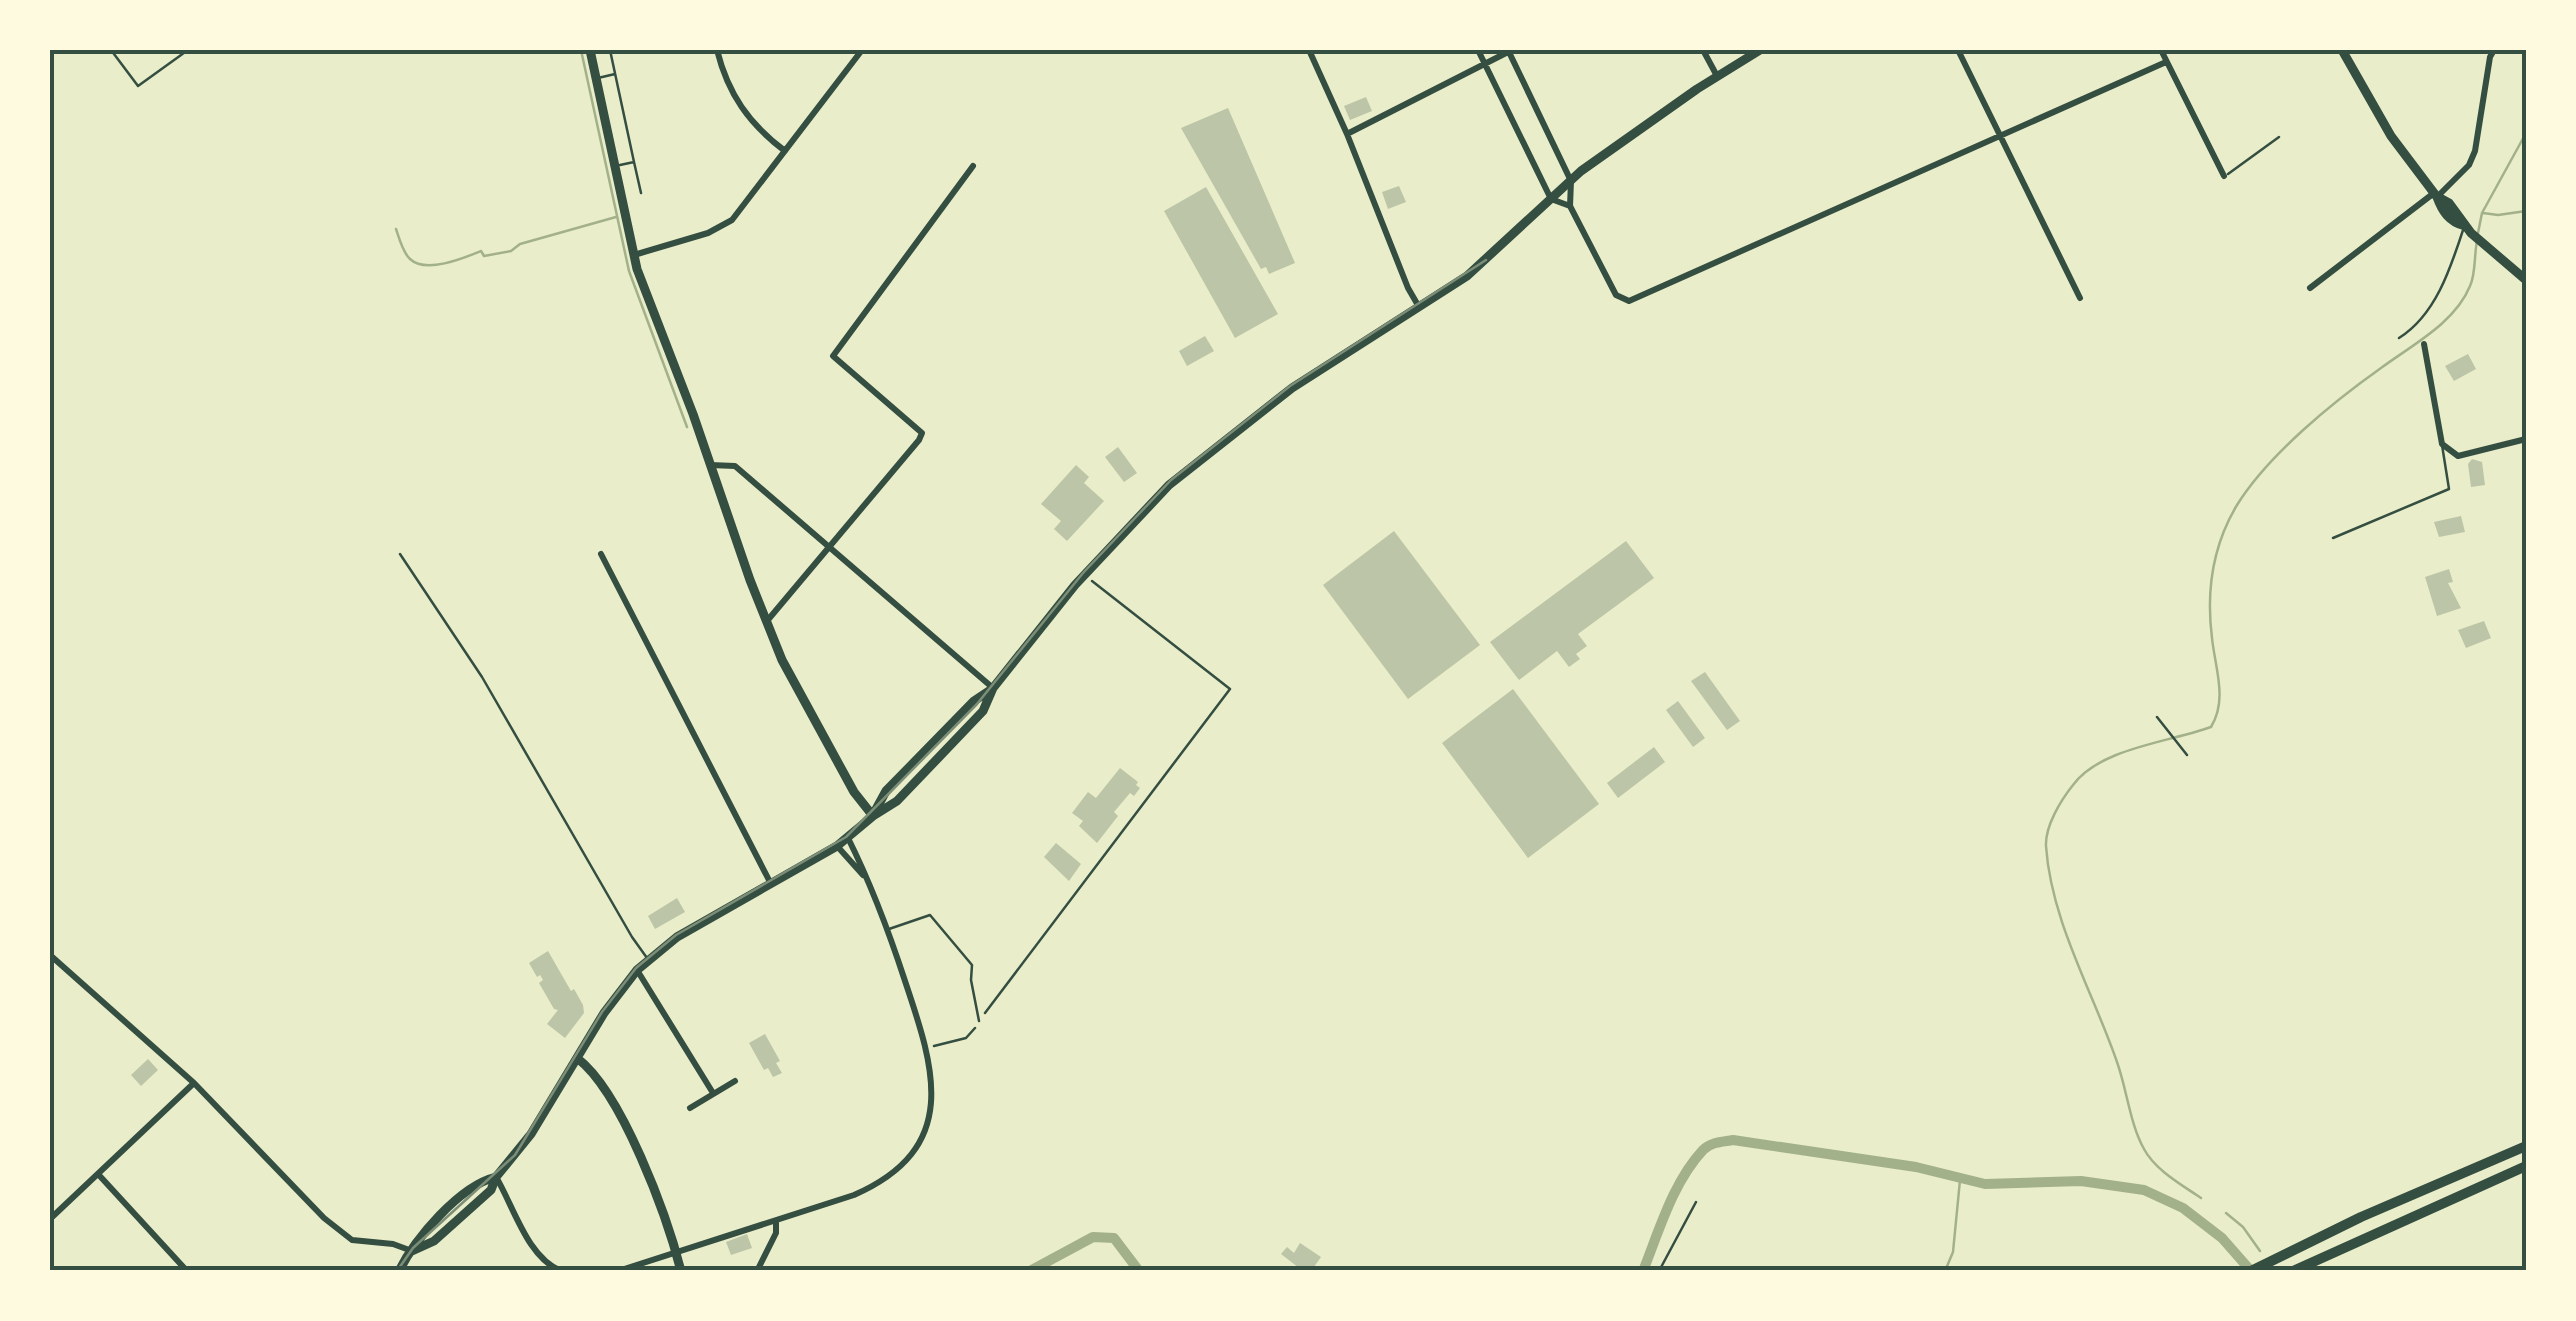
<svg xmlns="http://www.w3.org/2000/svg" width="2576" height="1321" font-family="'Public Sans',sans-serif">
  <style>
    .lines { fill: none; stroke-linecap: round; stroke-linejoin: round }
    .stream { stroke: #a3b18a; stroke-width: 2.5 }
    .canal { stroke: #a3b18a; stroke-width: 10 }
    .building { fill: #bcc5a7 }
    .path { stroke: #344e41; stroke-width: 2.5 }
    .service { stroke: #344e41; stroke-width: 2.5 }
    .minor { stroke: #344e41; stroke-width: 6 }
    .secondary { stroke: #344e41; stroke-width: 9 }
    .trunk { stroke: #344e41; stroke-width: 10 }
    .tram { stroke: #7c8e77; stroke-width: 2.5 }
    .neatline { fill: none; stroke: #344e41; stroke-width: 4 }
  </style>
  <rect width="100%" height="100%" fill="#e9edc9"/>
  <g class="lines">
    <path class="stream" d="M581,50l48,221 58,156
      M2483,213l15,2 28,-4
      M396,229c3,9 7,24 14,30 16,15 54,-1 71,-8l3,5 27,-5 9,-7 96,-27
      M2478,233l4,-20 44,-80
      M2201,1198c-19,-13 -46,-28 -57,-49 -14,-25 -17,-59 -27,-87 -24,-70 -66,-141 -71,-216 -1,-20 15,-46 27,-61 27,-37 97,-43 138,-58 17,-28 4,-59 1,-89 -6,-47 1,-93 25,-133 31,-50 96,-103 144,-137 31,-23 74,-45 89,-82 6,-13 4,-31 7,-45
      M2226,1213l17,14 17,24
      M1945,1271l8,-19 7,-72"/>
    <path class="canal" d="M1030,1271l63,-34 21,1 25,33
      M1643,1271c16,-40 30,-89 60,-121 8,-8 19,-8 30,-10l183,27 69,17 96,-3 63,9 39,18 39,30 29,33"/>
  </g>
  <path class="building" d="M1366,97l6,14 -22,9 -6,-14z
    M1228,108l67,155 -26,11 -3,-7 -5,2 -80,-141z
    M1399,186l7,16 -18,7 -6,-17z
    M1206,187l72,127 -43,24 -71,-127z
    M1205,336l9,15 -27,15 -8,-15z
    M2468,354l8,15 -22,12 -9,-15z
    M1118,447l19,26 -13,9 -19,-25z
    M2472,459l10,3 3,23 -14,2 -3,-23z
    M1076,465l13,12 -5,6 20,18 -37,40 -13,-12 7,-8 -20,-17z
    M2461,516l4,16 -26,5 -5,-15z
    M1394,531l86,114 -72,54 -85,-114z
    M1626,541l28,37 -76,56 9,12 -11,8 4,5 -11,8 -12,-16 -38,29 -29,-38z
    M2449,569l4,13 -5,1 13,25 -24,8 -12,-39z
    M2484,621l7,17 -25,10 -8,-18z
    M1705,672l35,49 -13,9 -36,-49z
    M1513,689l86,115 -71,54 -86,-115z
    M1678,701l27,37 -12,9 -27,-37z
    M1654,747l11,15 -47,36 -11,-15z
    M1120,768l18,14 -2,3 4,3 -6,8 -4,-3 -16,19 4,4 -21,27 -18,-17 4,-5 -11,-8 16,-21 8,6z
    M1056,843l25,21 -12,17 -25,-24z
    M677,898l8,14 -30,17 -7,-13z
    M548,951l23,40 3,-2 9,16 1,8 -19,25 -18,-14 11,-14 -4,-1 -15,-26 4,-3 -3,-5 -3,2 -8,-14z
    M765,1034l15,27 -4,2 6,10 -9,4 -5,-9 -4,2 -15,-27z
    M148,1059l10,11 -17,16 -10,-11z
    M747,1234l5,14 -21,7 -5,-13z
    M1300,1243l21,14 -10,14h-8l-22,-17 6,-7 7,6z"/>
  <g class="lines">
    <path class="path" d="M111,50l27,36 50,-36
      M985,1013l245,-324 -138,-108
      M934,1046l32,-8 9,-10
      M1659,1271l37,-69"/>
    <path class="service" d="M610,50l24,112 -14,3
      M598,78l17,-4
      M634,162l7,31
      M2228,174l51,-37
      M2399,338c37,-23 52,-71 65,-111
      M2333,538l116,-49 -7,-44
      M400,554l82,123 150,260 15,21
      M2157,717l30,38
      M889,929l41,-14 42,50 -1,15 8,41"/>
    <path class="minor" d="M717,50c11,44 32,74 68,101
      M1309,50l38,84 61,154 11,19
      M1478,50l73,149 19,7
      M1508,50l63,131 -1,25 46,89 13,6 537,-239
      M1703,50l14,26
      M1958,50l122,248
      M2161,50l63,126
      M1347,134l163,-83
      M2437,197l32,-32 6,-14 15,-94 4,-7
      M634,255l74,-22 24,-13 130,-170
      M2310,288l124,-95
      M2424,344l18,100 16,12 68,-17
      M710,465l25,1 258,222
      M601,554l170,330
      M767,621l152,-181 3,-7 -89,-77 140,-190
      M837,846l26,29
      M50,955l144,128 130,135 28,22 41,4 19,7
      M637,970l76,123
      M690,1108l45,-27
      M98,1174l89,97
      M496,1177c18,30 31,80 65,94
      M50,1219l144,-136
      M618,1271l236,-76c107,-47 81,-125 51,-214 -16,-49 -34,-97 -57,-143
      M757,1271l19,-38v-12"/>
    <path class="secondary" d="M590,50l47,219 56,145 57,166 32,80 72,132 19,24
      M2342,50l49,86 46,61c5,14 12,25 28,29
      M2438,197l11,6 22,30 55,47
      M874,813l12,-22 88,-90 15,-10
      M577,1058c45,34 90,158 104,213
      M412,1251l22,-10 57,-51 5,-13 35,-43 73,-121 33,-43 40,-33 160,-91 36,-30 24,-15 86,-90 10,-23 82,-103 94,-100 123,-97 175,-112 114,-105 116,-82 63,-39
      M399,1271c16,-32 60,-85 97,-94"/>
    <path class="trunk" d="M2251,1271l110,-54 165,-71
      M2293,1271l233,-105"/>
    <path class="tram" d="M397,1271l16,-23 102,-93 87,-143 34,-44 40,-33 170,-98 131,-133 106,-131 88,-93 119,-94 196,-126"/>
  </g>
  <rect width="2576" height="1321" fill="none" stroke="#fefae0" stroke-width="105"/>
  <rect x="52" y="52" width="2472" height="1216" class="neatline"/>
</svg>
